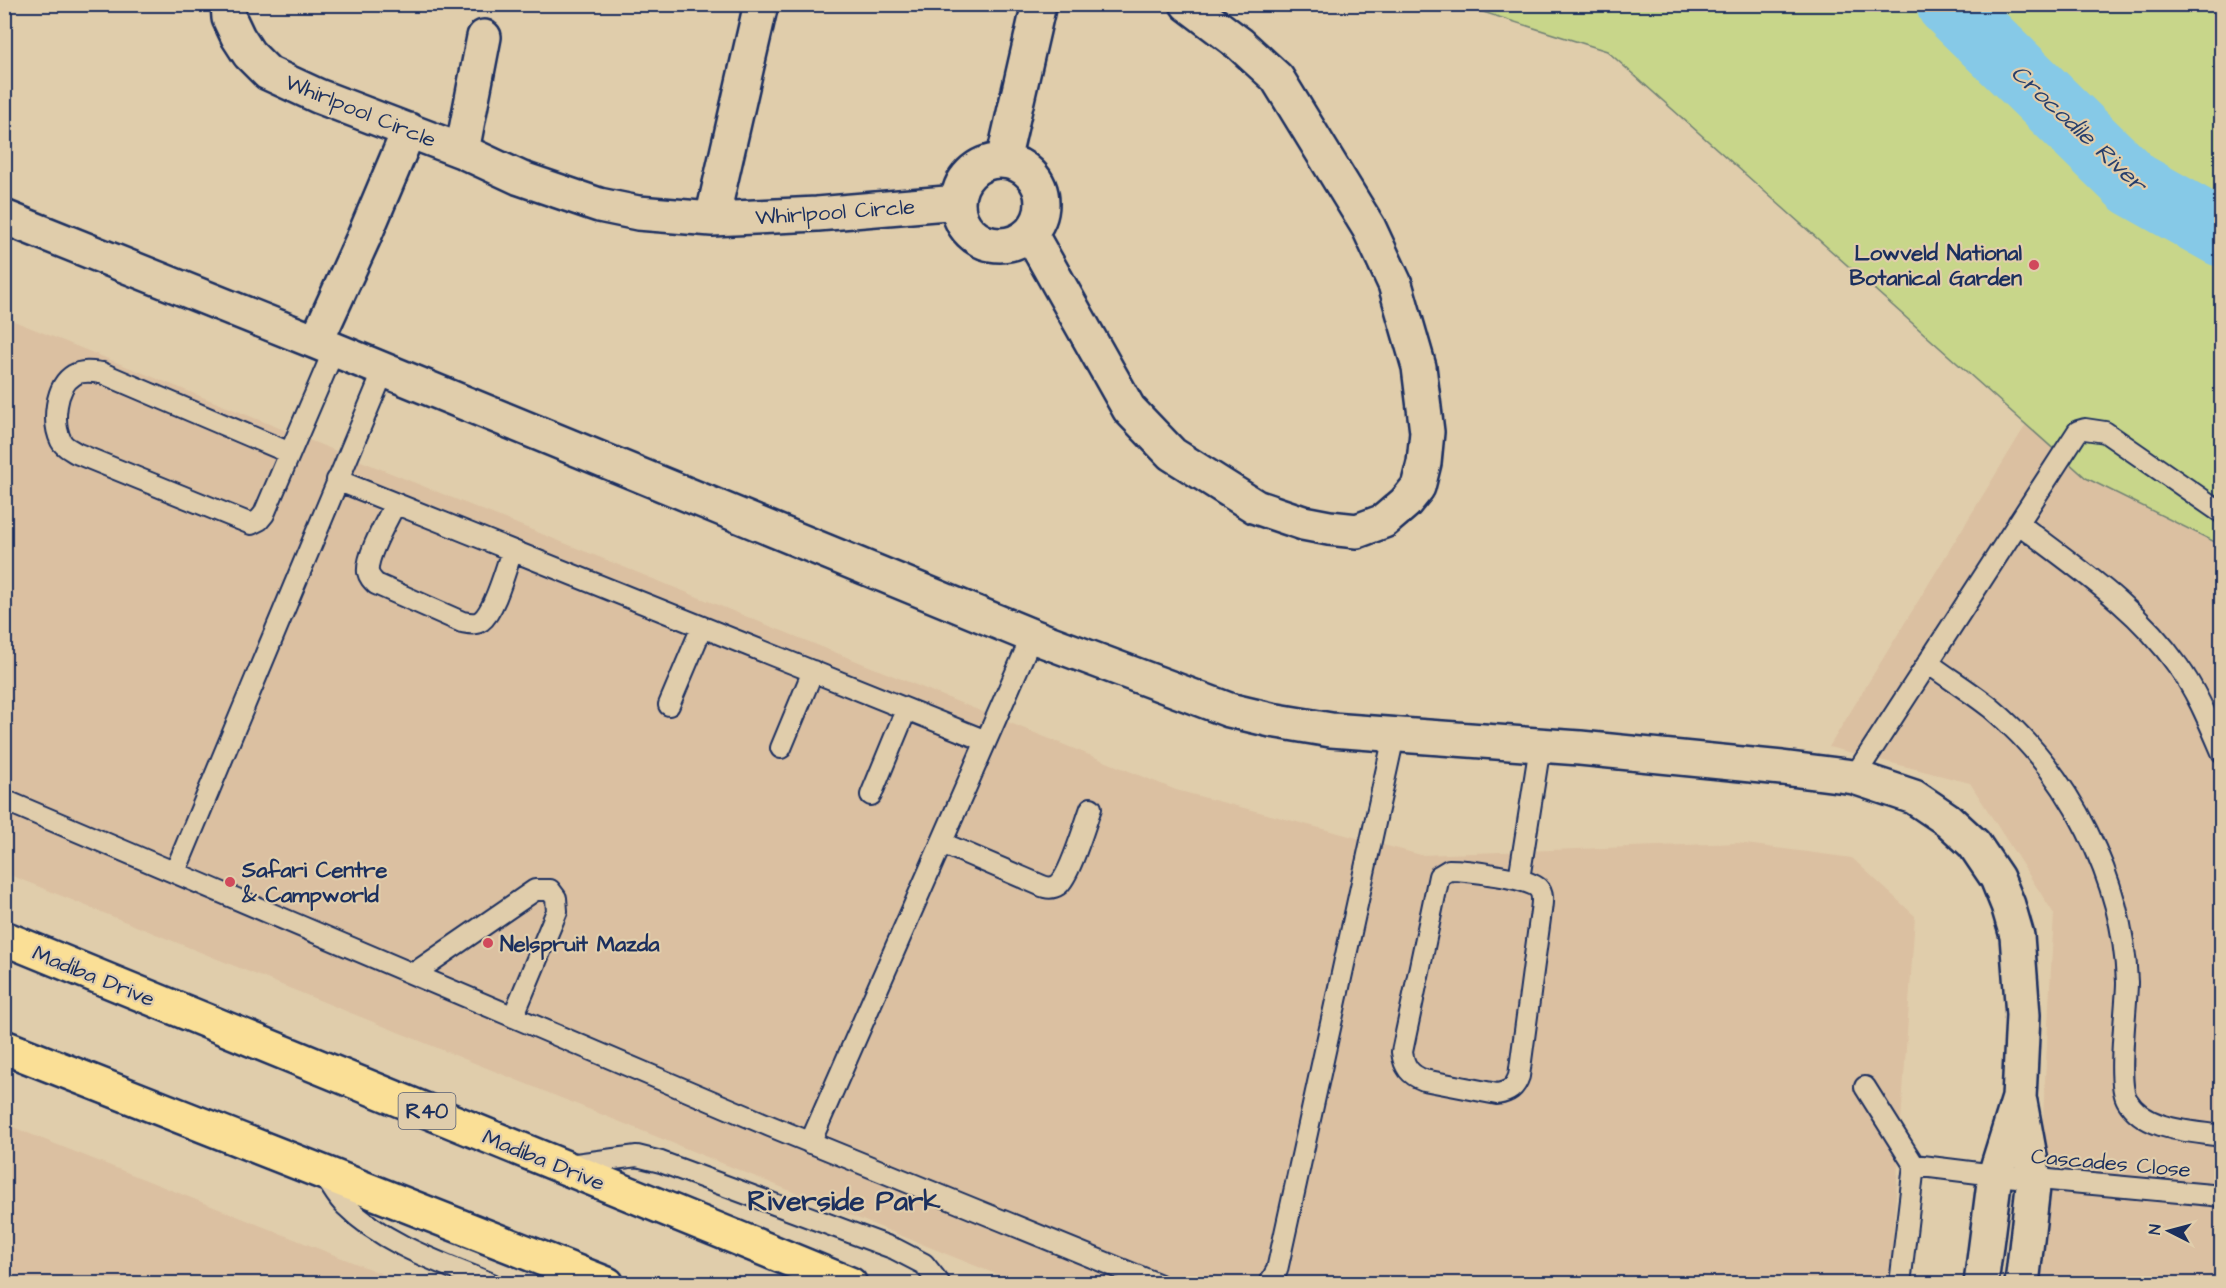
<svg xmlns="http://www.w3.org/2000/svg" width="2226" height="1288" font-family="'Architects Daughter',sans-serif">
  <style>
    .built { fill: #dbc0a1 }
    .green { fill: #c8d68a; stroke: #728274; stroke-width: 1.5 }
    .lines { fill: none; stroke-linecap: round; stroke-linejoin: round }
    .river { stroke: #86c9e7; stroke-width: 66 }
    .lane-casing { stroke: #1b2f5e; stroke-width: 24 }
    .street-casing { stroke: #1b2f5e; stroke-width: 38 }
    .primary-casing { stroke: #1b2f5e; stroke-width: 38 }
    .lane { stroke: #e0cdab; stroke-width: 20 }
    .street { stroke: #e0cdab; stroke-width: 33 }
    .primary { stroke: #fadf96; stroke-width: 33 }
    .poi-dot { fill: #d1495b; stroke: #e0cdab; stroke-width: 2 }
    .labels { text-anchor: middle; stroke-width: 4.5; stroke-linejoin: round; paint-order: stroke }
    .shield { fill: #e0cdab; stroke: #565e75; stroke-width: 1.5 }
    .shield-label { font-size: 21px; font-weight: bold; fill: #1b2f5e }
    .street-label { font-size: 22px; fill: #1b2f5e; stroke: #e0cdab }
    .poi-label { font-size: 22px; font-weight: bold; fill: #1b2f5e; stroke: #e0cdab; text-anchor: start }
    .water-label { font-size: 24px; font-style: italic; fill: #263e6c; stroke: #e0cdab }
    .district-label { font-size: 28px; font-weight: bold; fill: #1b2f5e; stroke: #e0cdab }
  </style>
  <rect width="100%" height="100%" fill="#e0cdab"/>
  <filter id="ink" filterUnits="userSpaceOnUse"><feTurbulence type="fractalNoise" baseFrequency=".0167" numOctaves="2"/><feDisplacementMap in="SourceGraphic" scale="12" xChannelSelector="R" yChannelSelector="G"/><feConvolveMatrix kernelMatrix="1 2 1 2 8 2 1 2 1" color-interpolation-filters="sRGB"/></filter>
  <g filter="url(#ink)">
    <path class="built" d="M4,317l1172,473 245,65 317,-12 114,15 63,58 -25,367h-872l-1013,-410z
      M2041,400l180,98v785h-187l20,-369 -84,-131 -141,-36z
      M5,1124l400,159h-400z"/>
    <path class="green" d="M1461,5h760v540l-135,-67 -479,-427z"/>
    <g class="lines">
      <path class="river" d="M1949,4l184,180 89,50"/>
      <defs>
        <path id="lane" d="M290,453l-188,-80c-8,-1 -20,-3 -28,2 -19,11 -22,48 -13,66 3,6 9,8 15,12l175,71 8,-4 5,-6 70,-164
          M337,480l649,261
          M395,504c-7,15 -29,51 -27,68 1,5 4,8 8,12l86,38c6,1 13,3 19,-1 14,-10 25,-54 31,-70
          M2018,523c56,43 119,84 160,143 19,26 31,56 44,86
          M1928,663c20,15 43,29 63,45 79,66 132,171 136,274 0,25 -11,100 0,118 18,31 64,31 95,36
          M669,705l33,-78
          M781,748l32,-77
          M1854,777l224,-346 7,-2 20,3 117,81
          M871,795l35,-85
          M4,800l766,326 388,158
          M942,843l98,42c6,3 12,4 18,0 12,-9 27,-61 33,-77
          M1449,870c15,0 81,8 89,18 6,6 4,15 3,23l-22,165c-4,12 -10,16 -22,18l-73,-14c-14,-5 -20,-13 -22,-28l37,-176z
          M175,872l209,-502
          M1519,879l21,-133
          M413,974l122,-84h15l6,8 1,13 -44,106
          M1865,1087l49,78 -14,119
          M810,1143l222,-507
          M568,1165l69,-9 24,6 234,87 29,15 16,20
          M1914,1165l81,10 227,21
          M324,1176c7,9 13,22 22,30 39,39 96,57 146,78
          M1269,1284l8,-14 117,-534"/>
        <path id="street" d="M228,4l1,14 9,19 11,17 19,19 50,23 144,55 58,27 79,27 39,8 74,6 105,-5 141,-12
          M462,151l22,-114
          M1003,161l36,-157
          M958 203a42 42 0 1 1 84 0a42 42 0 1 1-84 0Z
          M4,217l312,125 716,294 197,74 42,10 60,10 249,18 202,20 72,9 60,20 34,23 26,24 23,34 11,27 9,31 6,79 -4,83 -24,77 -14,109
          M712,219l49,-215
          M1030,233l99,176 43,45 84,53 47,16 26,5 28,3 27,-10 21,-18 13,-16 6,-24 3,-31 -8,-65 -24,-83 -26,-56 -92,-150 -37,-34 -53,-40
          M316,342l47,-103 46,-109
          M2020,1102l14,76 -12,106"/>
        <path id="primary" d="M4,938l846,346
          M4,1047l603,237"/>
      </defs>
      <use href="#lane" class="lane-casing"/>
      <use href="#street" class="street-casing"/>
      <use href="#primary" class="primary-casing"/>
      <use href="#lane" class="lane"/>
      <use href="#street" class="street"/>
      <use href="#primary" class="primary"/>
    </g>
  </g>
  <g class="poi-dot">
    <circle cx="2034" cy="265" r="6"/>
    <circle cx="230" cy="882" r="6"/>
    <circle cx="488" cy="943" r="6"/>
  </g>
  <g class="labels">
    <rect class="shield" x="398.5" y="1093" width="57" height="36" rx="4.5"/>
    <g class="shield-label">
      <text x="427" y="1118">R40</text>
    </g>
    <g class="street-label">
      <text transform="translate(361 110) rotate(22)" y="8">Whirlpool Circle</text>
      <text transform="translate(835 211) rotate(-4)" y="8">Whirlpool Circle</text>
      <text transform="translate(94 975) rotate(22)" y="8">Madiba Drive</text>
      <text transform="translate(544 1159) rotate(22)" y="8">Madiba Drive</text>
      <text transform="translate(2111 1162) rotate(5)" y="8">Cascades Close</text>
    </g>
    <g class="poi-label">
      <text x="2022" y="260" text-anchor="end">Lowveld National<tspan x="2022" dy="25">Botanical Garden</tspan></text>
      <text x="242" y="877">Safari Centre<tspan x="242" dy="25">&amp; Campworld</tspan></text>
      <text x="500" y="951">Nelspruit Mazda</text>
    </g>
    <g class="water-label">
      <text transform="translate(2079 128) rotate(43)" y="8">Crocodile River</text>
    </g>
    <g class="district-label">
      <text x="844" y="1210">Riverside Park</text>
    </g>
  </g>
  <rect width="2226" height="1288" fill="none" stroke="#e0cdab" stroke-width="24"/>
  <rect x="12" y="12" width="2202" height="1264" fill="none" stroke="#1b2f5e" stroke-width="2" filter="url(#ink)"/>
  <g transform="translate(2169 1231) rotate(276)" stroke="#e0cdab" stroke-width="4.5" paint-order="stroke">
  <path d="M0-4.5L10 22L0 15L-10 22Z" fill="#1b2f5e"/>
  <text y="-9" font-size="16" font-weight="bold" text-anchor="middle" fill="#1b2f5e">N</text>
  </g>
</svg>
